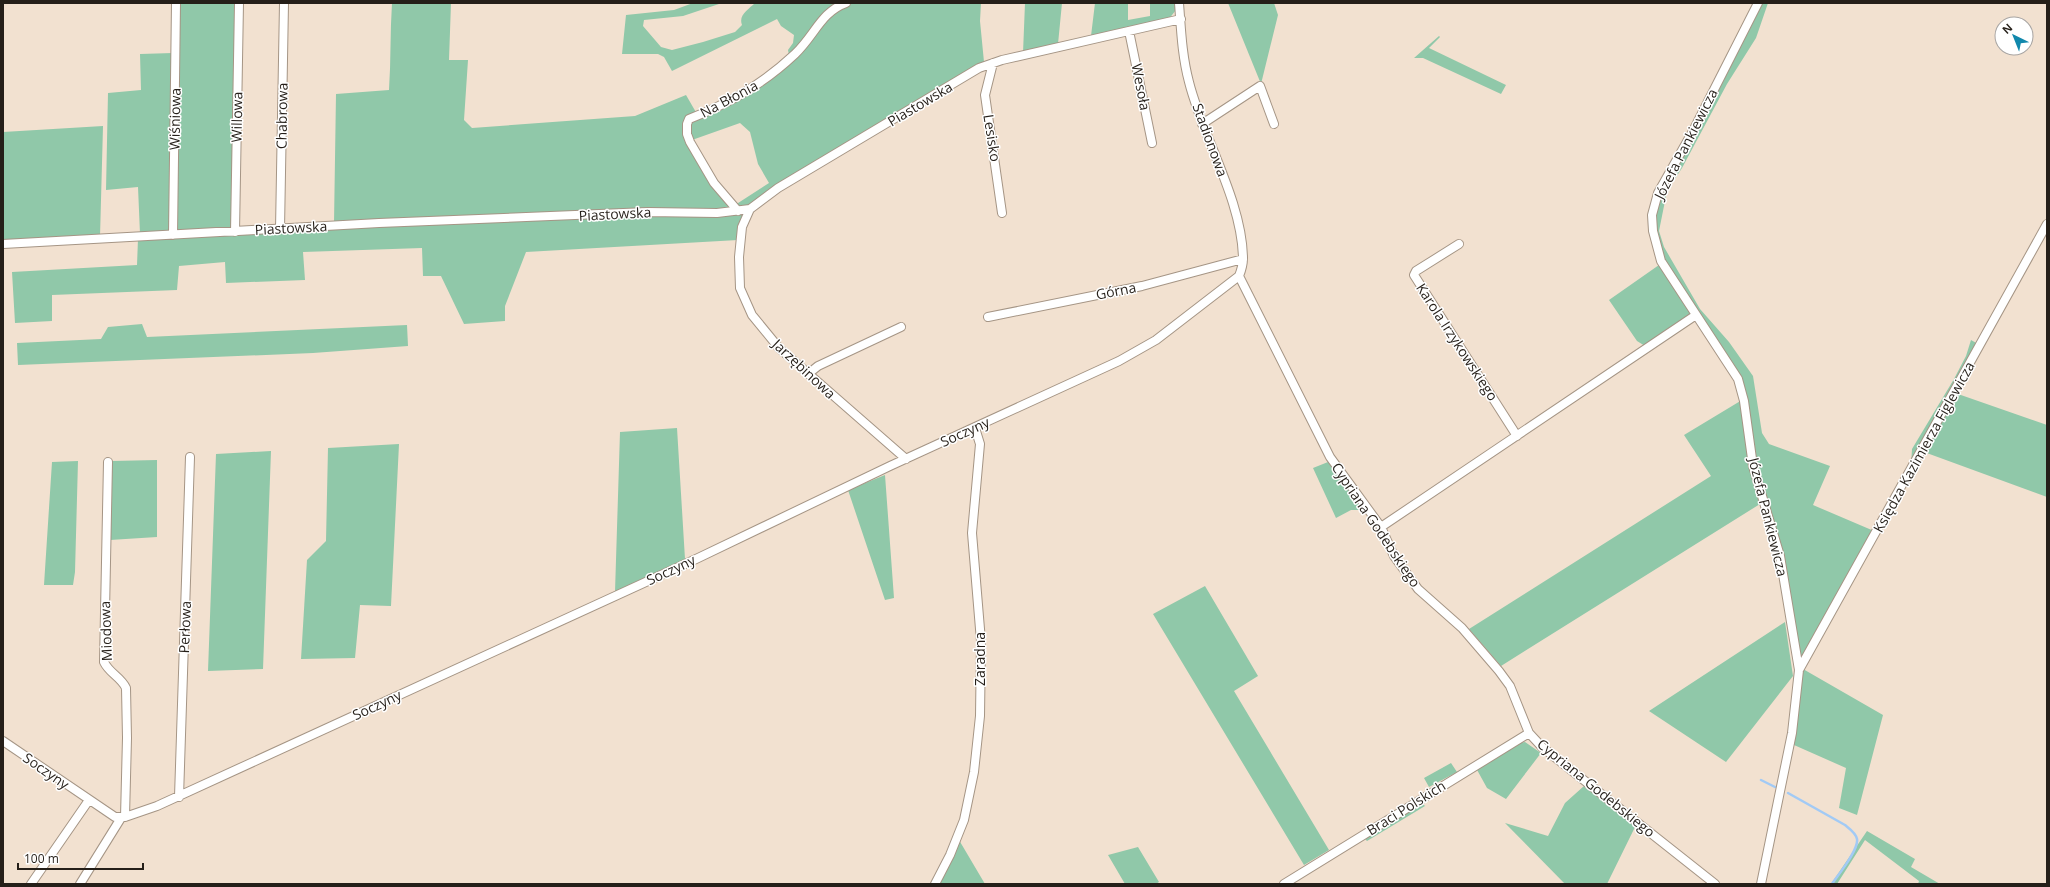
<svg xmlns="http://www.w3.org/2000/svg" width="2050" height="887" font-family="'Open Sans',sans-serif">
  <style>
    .green { fill: #90c8a9 }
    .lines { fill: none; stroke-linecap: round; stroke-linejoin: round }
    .stream { stroke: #a2caf5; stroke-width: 2.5 }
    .street-casing { stroke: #a59585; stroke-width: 10 }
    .street { stroke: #fff; stroke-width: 8 }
    .labels { text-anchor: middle; stroke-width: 3; stroke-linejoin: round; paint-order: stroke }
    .street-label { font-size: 14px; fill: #251f19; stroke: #fff }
  </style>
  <rect width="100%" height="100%" fill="#f2e1d0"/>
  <path class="green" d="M179,3h58l-3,227 -59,3z
    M392,3h59l-2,57h19l-4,60 8,8 163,-12 51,-21 11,19 -8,3 -3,17 48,76 -400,13 2,-129 53,-4c2,-29 1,-58 3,-87z
    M693,3h29l-39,13 -39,4 -1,6 18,21 11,3 31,-8 32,-10 7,-7c-4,-10 7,-16 13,-22h226l-1,18 4,41 -234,145 -12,2 -3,-4 34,-22 -11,-19 -8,-32 -10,-9 -48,17 -3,-15 3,-5 98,-60 -2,-10 5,-7 1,-8 -13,-9 -4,-7 -105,52 -8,-14 -6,-3h-36l4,-39 48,-5z
    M1025,3h37l-4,41 -35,9z
    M1095,3h33v17l22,-4v-13h26v7l-8,10 -77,16z
    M1228,3h46l4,12 -17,69z
    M1760,3h8l-12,35 -29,46 -45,84 -15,23 -8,40 5,16 36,62 29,33 24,34 9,57 7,11 61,22 -17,39 61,26 -73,131 -45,-197 -6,-52 -8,-32 -79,-121 -8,-31v-17l8,-23z
    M1439,36l1,1 -11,11 77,37 -5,9 -78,-36h-9z
    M173,53l-3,180 -30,1 -2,-47 -32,3 2,-97 33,-3 -1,-36z
    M103,126l-3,111 -97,5v-110z
    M747,212l-9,28 -212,12 -21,54v15l-41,3 -23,-48h-18l-1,-28 -119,4 2,28 -79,3 -1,-21 -46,4 -2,24 -125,5v26l-37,2 -3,-51 125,-7 1,-26 239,-13z
    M1659,265l34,49 -48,32 -8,-5 -28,-41z
    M142,324l5,13 260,-12 1,21 -95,7 -295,12 -1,-22 84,-4 7,-12z
    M1971,340l7,4 -67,122 1,-17 42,-70 12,-23z
    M1958,394l89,31v72l-123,-45z
    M1742,400l9,67 9,37 -259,162 -32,-37 242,-153 -27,-41z
    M677,428l8,131 -70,33 5,-160z
    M399,444l-8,162 -31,-1 -5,53 -54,1 6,-99 19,-19 2,-93z
    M271,451l-8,218 -55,2 8,-217z
    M157,460v77l-47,3 2,-79z
    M78,461l-3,111 -2,13h-29l8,-123z
    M1328,462l36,48h-13l-15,8 -23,-50z
    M885,475l9,123 -9,2 -37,-110z
    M1205,586l53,90 -24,15 95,159 -25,15 -151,-251z
    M1785,622l8,54 -67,86 -77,-51z
    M1803,669l80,46 -26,100 -18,-7 7,-40 -52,-23z
    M1525,742l16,11 -35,46 -19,-11 -11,-20 39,-24z
    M1451,763l6,9 -28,15 -5,-9z
    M1584,786l52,39 -29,59h-42l-60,-61 43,13 17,-33z
    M1421,802l4,4 -58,35 -4,-4z
    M1867,831l48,28 -4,8 29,17h-22l1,-3 -54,-41 -28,44h-6z
    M959,840l26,44h-47z
    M1138,847l21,35 -3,2h-31l-17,-29z"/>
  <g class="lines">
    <path class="stream" d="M1761,780l14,7
      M1788,793l57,32c5,4 11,8 12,14 2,11 -19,36 -25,45"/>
    <defs>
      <path id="street" d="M1179,3c2,26 3,53 10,79 14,56 53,118 54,176 0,6 -2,13 -4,18
        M1758,3l-65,128 -35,62 -6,22 1,16 8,30 77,118 6,22 9,65 27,90 19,114 -7,63 -31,151
        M1129,31l23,112
        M993,63l-8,32 17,118
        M1202,124l58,-38 14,38
        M750,209l-8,18 -3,30 1,31 12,27 27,33 127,111
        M738,211l-24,-28 -24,-41 -3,-8v-10l2,-5c41,-16 74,-35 106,-65 20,-19 26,-42 51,-51
        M280,229l4,-226
        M235,232l4,-229
        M173,235l3,-232
        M3,244l376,-21 269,-11 69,1 33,-4 28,-21 201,-120 23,-8 179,-41
        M1459,244l-43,27 -2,4 103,161
        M1239,276l91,181 51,70 13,29 24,33 44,39 37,43 11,15 19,47 13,14 173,137
        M988,317l154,-31 101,-27
        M808,374l10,-8 83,-39
        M108,462l-4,200c5,11 17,15 22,26l1,50 -2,79
        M1381,527l315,-212
        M1799,670l248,-446
        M3,741l112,76h10l32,-11 539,-247 194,-93 229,-105 37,-21 83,-64
        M179,797l11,-340
        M31,884l58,-84
        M80,884l41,-66
        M935,884l15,-29 14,-35 10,-48 6,-56 1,-75 -9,-108 8,-89 -5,-16
        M1284,884l245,-151"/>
    </defs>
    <use href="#street" class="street-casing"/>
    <use href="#street" class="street"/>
  </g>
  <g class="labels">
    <g class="street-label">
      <text transform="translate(1141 87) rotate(79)" y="5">Wesoła</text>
      <text transform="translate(729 99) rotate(-28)" y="5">Na Błonia</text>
      <text transform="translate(920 104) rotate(-31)" y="5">Piastowska</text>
      <text transform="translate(282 116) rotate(-89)" y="5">Chabrowa</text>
      <text transform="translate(237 117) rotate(-89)" y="5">Willowa</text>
      <text transform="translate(175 119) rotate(-89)" y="5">Wiśniowa</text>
      <text transform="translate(992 138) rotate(81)" y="5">Lesisko</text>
      <text transform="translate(1210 140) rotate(70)" y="5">Stadionowa</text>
      <text transform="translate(1686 144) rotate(-63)" y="5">Józefa Pankiewicza</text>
      <text transform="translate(615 214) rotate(-3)" y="5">Piastowska</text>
      <text transform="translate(291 228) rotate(-3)" y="5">Piastowska</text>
      <text transform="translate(1116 291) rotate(-11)" y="5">Górna</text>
      <text transform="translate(1457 342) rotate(57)" y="5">Karola Irzykowskiego</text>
      <text transform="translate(804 369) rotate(43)" y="5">Jarzębinowa</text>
      <text transform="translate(965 432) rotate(-24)" y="5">Soczyny</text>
      <text transform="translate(1924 447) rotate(-61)" y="5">Księdza Kazimierza Figlewicza</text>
      <text transform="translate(1768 517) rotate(76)" y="5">Józefa Pankiewicza</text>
      <text transform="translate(1376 525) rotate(56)" y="5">Cypriana Godebskiego</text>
      <text transform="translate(671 570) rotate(-25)" y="5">Soczyny</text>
      <text transform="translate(185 627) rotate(-88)" y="5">Perłowa</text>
      <text transform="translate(106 631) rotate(-92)" y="5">Miodowa</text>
      <text transform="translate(980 659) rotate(-90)" y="5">Zaradna</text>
      <text transform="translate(377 705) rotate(-25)" y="5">Soczyny</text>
      <text transform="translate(46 771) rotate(35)" y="5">Soczyny</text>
      <text transform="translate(1596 788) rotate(39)" y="5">Cypriana Godebskiego</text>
      <text transform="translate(1406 808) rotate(-32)" y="5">Braci Polskich</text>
    </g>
  </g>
  <rect width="2050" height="887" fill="none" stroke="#251f19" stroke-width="8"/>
  <g transform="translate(2014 36) rotate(317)"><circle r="19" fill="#ffffff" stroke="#a8a5a3"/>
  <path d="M0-3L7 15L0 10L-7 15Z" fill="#1188ac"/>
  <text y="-6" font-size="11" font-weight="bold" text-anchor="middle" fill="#251f19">N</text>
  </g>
  <path d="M18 863v6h125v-6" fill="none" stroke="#251f19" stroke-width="2"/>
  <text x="24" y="863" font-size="12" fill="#251f19" stroke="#ffffff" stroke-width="3" paint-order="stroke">100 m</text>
</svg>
